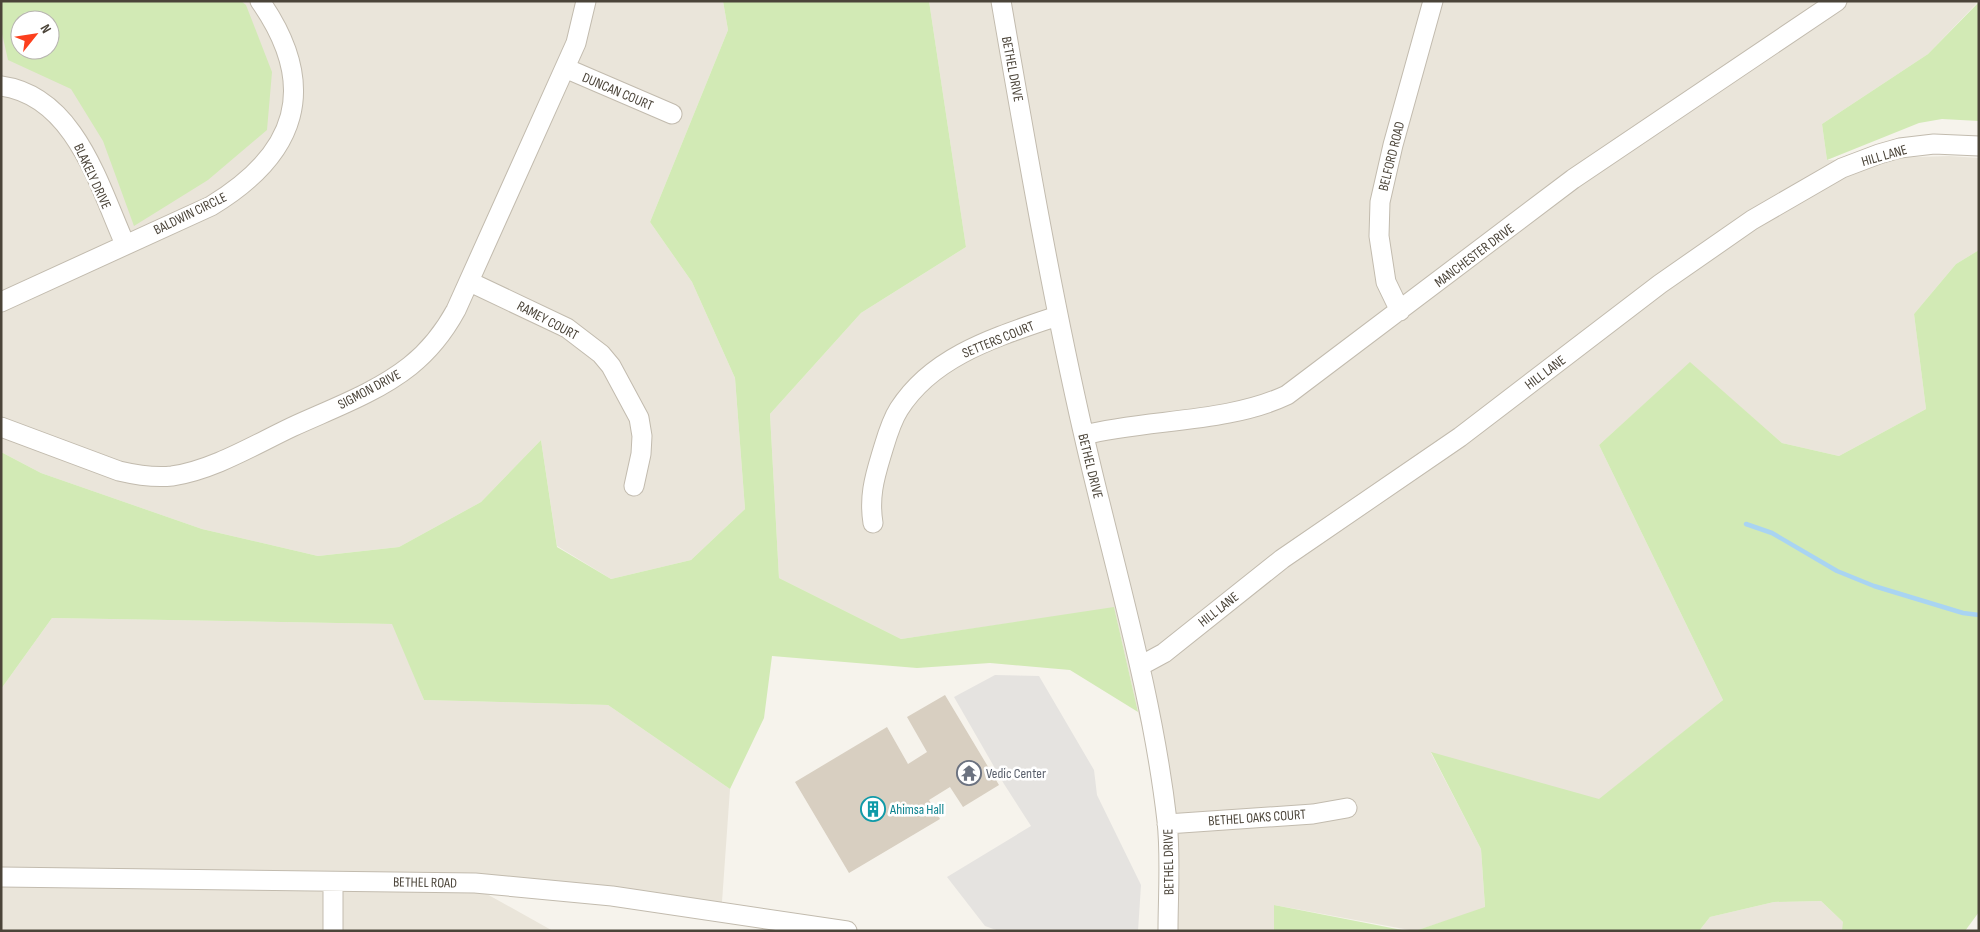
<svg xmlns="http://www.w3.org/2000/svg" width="1980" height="932" font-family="'Sofia Sans Condensed',sans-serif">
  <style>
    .residential { fill: #eae5da; fill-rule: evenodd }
    .green { fill: #d2eab5; fill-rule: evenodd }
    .parking { fill: #e5e3e0 }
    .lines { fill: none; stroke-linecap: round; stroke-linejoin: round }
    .stream { stroke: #a9d4f2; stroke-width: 4.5 }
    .building { fill: #d8cfc1 }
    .minor-casing { stroke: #c2bbae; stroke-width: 21 }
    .minor { stroke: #fff; stroke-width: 19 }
    .labels { text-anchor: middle; stroke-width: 5; stroke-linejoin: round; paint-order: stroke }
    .street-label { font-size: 14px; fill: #4b4439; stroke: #fff }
    .worship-label { font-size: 14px; fill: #5b616d; stroke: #fff; text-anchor: start }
    .culture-label { font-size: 14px; fill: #0d838f; stroke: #fff; text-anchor: start }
  </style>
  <rect width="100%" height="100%" fill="#f6f3ec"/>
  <path class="residential" d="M1,1h722l5,29 -78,192 42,60 43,96 10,131 -54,51 -80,19 -54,-33 -16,-106 -60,62 -82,45 -81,9 -116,-27 -161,-56 -40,-21zM20,20h30v30h-30z
    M929,1h1050l-51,53 -106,70 5,36 122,-4 30,2v92l-23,14 -42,50 12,95 -87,47 -57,-13 -92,-80 -91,82 124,255 -124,100 -168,-47 50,96 4,59 -70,23 -141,-26v26h-101l7,-60 -42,-159 -24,-104 -213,31 -122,-61 -9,-164 91,-101 105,-66z
    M52,618l341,6 31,76 184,5 122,84 -9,127 -236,-23 68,38h-552v-242z
    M1821,901l22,21 15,9h-159l11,-14 64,-15z"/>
  <path class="green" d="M1,1h240l5,4 26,67 -5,58 -59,50 -74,46 -31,-85 -32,-52 -63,-29 -7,-31zM20,20h30v30h-30z
    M723,1h206l37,246 -105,66 -91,101 9,164 122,61 213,-32 24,105 -68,-42 -80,-7 -73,5 -145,-12 -8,62 -34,71 -122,-84 -184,-5 -32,-76 -340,-6 -51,71v-237l40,21 161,56 116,27 81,-9 82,-45 60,-62 16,107 54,32 80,-19 54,-51 -10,-131 -43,-96 -42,-60 78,-192z
    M1979,2v119l-37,-2 -23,4 -92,37 -5,-36 106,-70z
    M1979,250v662l-14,19h-123l1,-9 -22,-21 -47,1 -64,15 -11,14h-284l70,-24 -4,-58 -50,-97 168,47 124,-99 -124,-255 91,-83 92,81 57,13 87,-47 -12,-95 42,-50z
    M1274,905l133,26h-133z"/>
  <path class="parking" d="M995,675l44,1 55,94 3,25 44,90 -3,46h-139l-14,-5 -38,-49 84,-51 -27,-42 -50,-87z"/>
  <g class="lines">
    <path class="stream" d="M1746,524l26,9 65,38 37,15 89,27 16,2"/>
  </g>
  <path class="building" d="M945,695l54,90 -36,22 -13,-20 -21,13 11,19 -91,54 -54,-91 92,-55 21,37 19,-12 -20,-35z"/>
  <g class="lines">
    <defs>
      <path id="minor" d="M1001,1c25,145 50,291 83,435 29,128 68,254 83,385 4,36 1,74 1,110
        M565,68l107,46
        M1,86c74,10 98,100 124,158
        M470,282l97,46 34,26 10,12 28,52 3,18 -1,18 -7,32
        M1,302l210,-96c86,-52 109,-119 49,-205
        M1400,311l-14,-29 -7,-46 1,-34 13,-57 40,-144
        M1,427l118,44c17,4 35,7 53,5 41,-6 82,-31 120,-49 39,-18 84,-34 118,-61 20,-16 34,-34 46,-56l120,-267 10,-42
        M1084,435c64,-16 144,-12 203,-40l286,-216 264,-178
        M873,523c-4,-25 1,-44 8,-67 5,-16 9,-33 18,-47 35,-55 101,-73 158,-93
        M1140,666l24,-13 118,-94 178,-122 200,-153 92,-64 90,-52 37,-14 21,-6 34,-4 45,2
        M1167,824l146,-10 34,-6
        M1,877l474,6 137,13 235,35
        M333,883v48"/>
    </defs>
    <use href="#minor" class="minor-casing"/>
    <use href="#minor" class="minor"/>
  </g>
  <defs>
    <symbol id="temple-ring" viewBox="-11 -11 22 22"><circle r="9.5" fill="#fff" stroke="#6b7280" stroke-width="1.5"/><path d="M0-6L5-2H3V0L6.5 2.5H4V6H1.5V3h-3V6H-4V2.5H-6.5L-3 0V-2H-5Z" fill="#6b7280"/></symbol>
    <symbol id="building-ring" viewBox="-11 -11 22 22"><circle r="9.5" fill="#fff" stroke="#0f9aa8" stroke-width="1.5"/><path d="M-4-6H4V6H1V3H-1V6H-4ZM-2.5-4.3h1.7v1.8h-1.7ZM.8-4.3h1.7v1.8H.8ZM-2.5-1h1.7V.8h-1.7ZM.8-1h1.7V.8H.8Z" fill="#0f9aa8"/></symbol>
  </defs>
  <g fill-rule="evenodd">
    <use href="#temple-ring" x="955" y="759" width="28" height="28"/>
    <use href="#building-ring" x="859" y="795" width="28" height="28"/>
  </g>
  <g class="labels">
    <g class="street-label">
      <text transform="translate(1013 69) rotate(79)" y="5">BETHEL DRIVE</text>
      <text transform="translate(618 91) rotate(23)" y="5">DUNCAN COURT</text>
      <text transform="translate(1884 155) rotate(-16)" y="5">HILL LANE</text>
      <text transform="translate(1391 156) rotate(-76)" y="5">BELFORD ROAD</text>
      <text transform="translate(93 176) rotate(65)" y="5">BLAKELY DRIVE</text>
      <text transform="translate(190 213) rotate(-26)" y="5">BALDWIN CIRCLE</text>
      <text transform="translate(1474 255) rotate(-37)" y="5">MANCHESTER DRIVE</text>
      <text transform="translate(548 320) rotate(28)" y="5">RAMEY COURT</text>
      <text transform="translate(998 339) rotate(-22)" y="5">SETTERS COURT</text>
      <text transform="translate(1545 372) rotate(-37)" y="5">HILL LANE</text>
      <text transform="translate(369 389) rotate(-28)" y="5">SIGMON DRIVE</text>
      <text transform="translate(1091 466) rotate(76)" y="5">BETHEL DRIVE</text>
      <text transform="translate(1218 609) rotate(-38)" y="5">HILL LANE</text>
      <text transform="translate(1257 817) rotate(-4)" y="5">BETHEL OAKS COURT</text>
      <text transform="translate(1168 862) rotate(-91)" y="5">BETHEL DRIVE</text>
      <text transform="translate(425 882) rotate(1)" y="5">BETHEL ROAD</text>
    </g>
    <g class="worship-label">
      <text x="986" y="778">Vedic Center</text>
    </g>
    <g class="culture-label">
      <text x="890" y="814">Ahimsa Hall</text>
    </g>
  </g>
  <rect width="1980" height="932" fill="none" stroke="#4b4439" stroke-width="5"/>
  <g transform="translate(35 35) rotate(60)"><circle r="24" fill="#ffffff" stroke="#b7b4b0"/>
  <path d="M0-4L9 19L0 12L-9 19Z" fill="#fc3f1d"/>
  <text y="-8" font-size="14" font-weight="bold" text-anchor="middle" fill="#4b4439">N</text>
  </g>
</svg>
